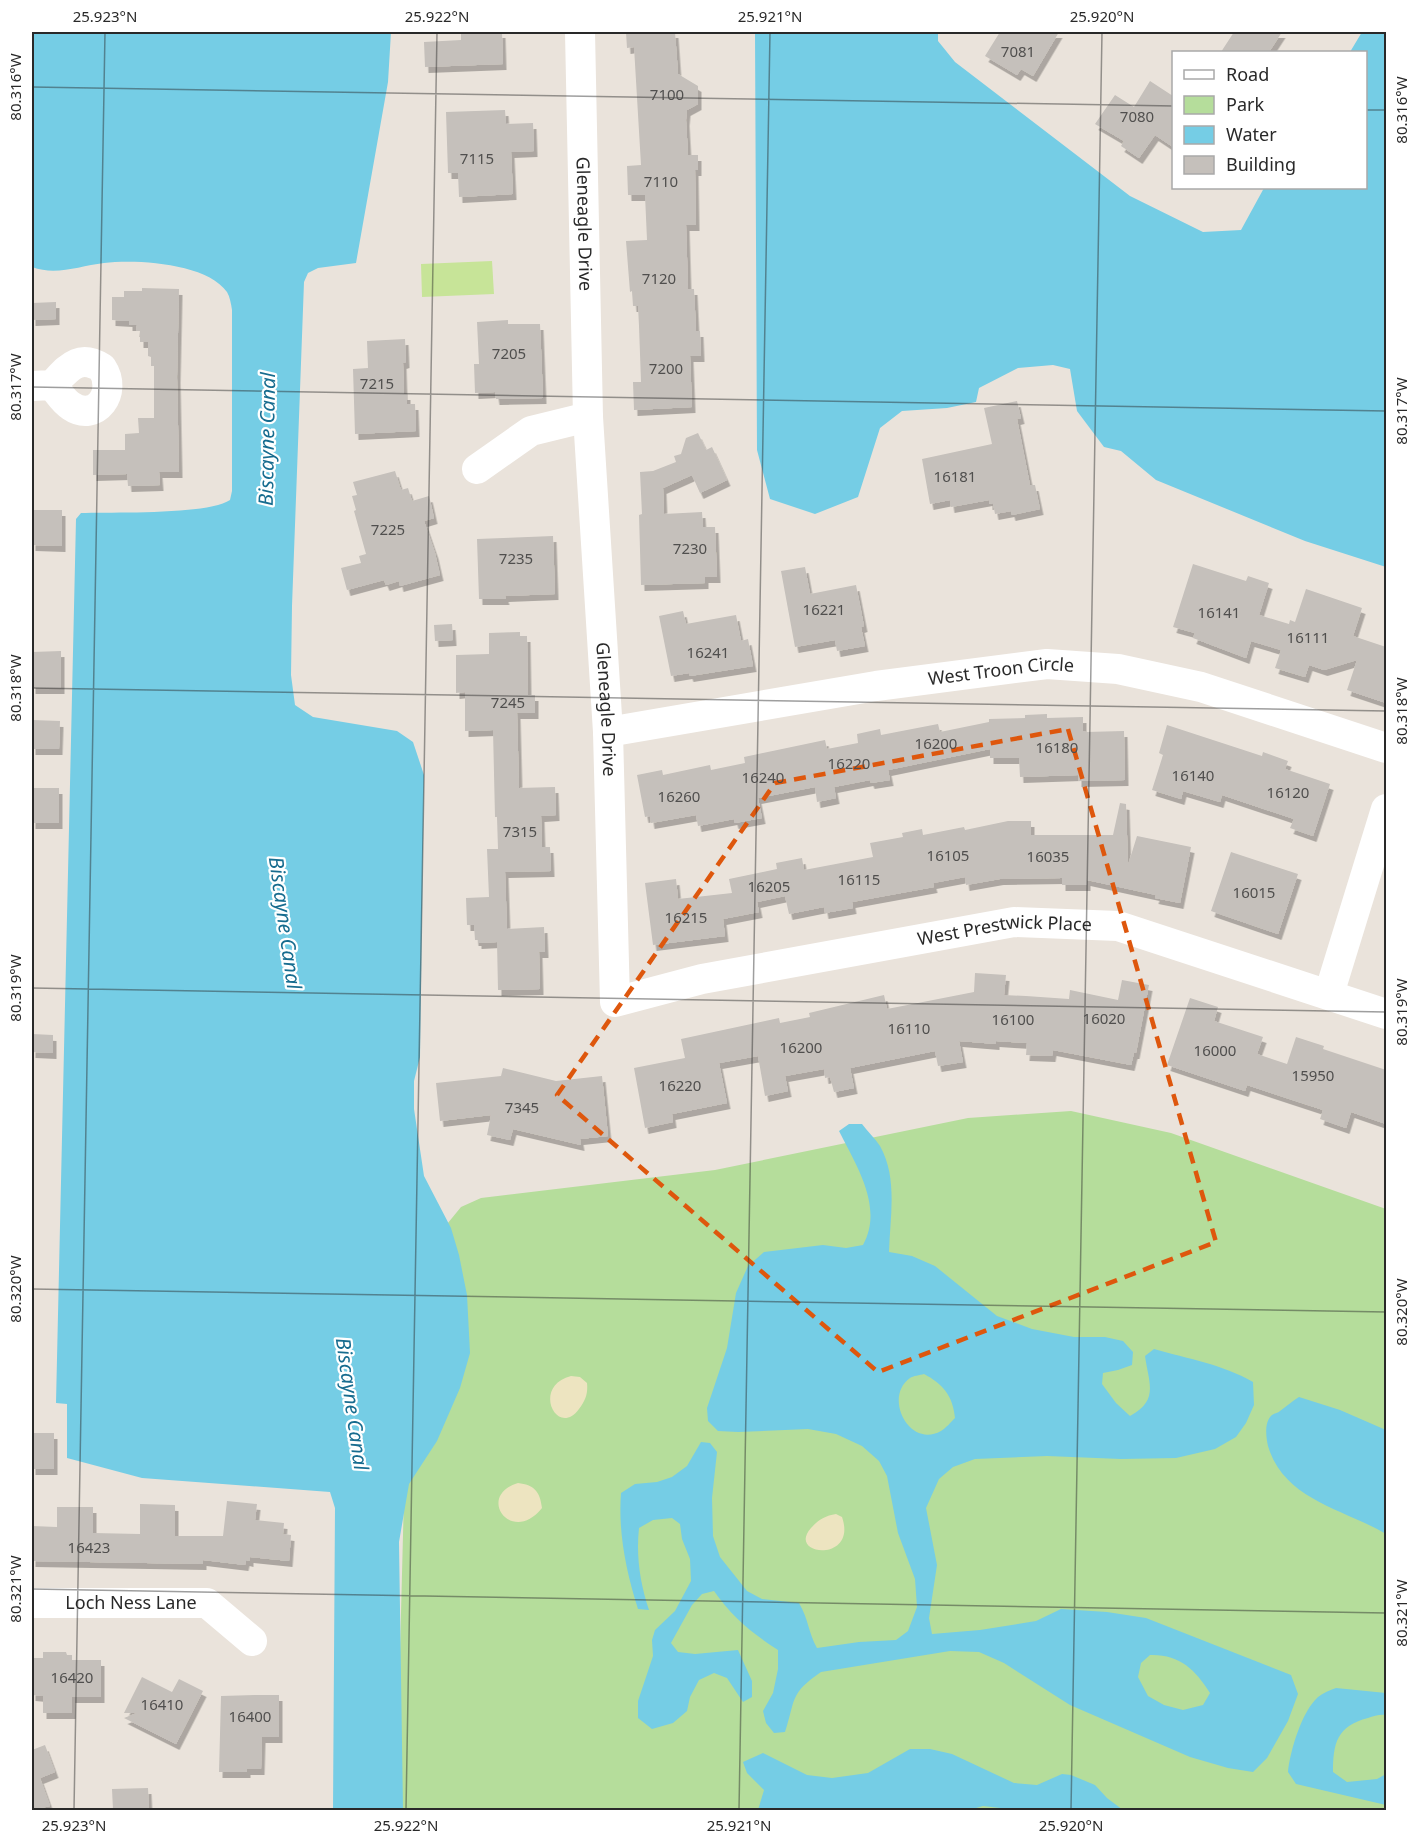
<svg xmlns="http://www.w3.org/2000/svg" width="1418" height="1842" font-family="'Noto Sans',sans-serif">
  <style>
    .green { fill: #b5dd9b }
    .sand { fill: #ede4c0 }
    .pitch { fill: #c7e498 }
    .water { fill: #75cde5; fill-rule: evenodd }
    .building { fill: #c5c0bb; filter: url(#shadow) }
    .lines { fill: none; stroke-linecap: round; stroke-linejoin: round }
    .minor { stroke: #fff; stroke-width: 30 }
    .marked { fill: none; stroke: #de570d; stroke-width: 4.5; stroke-dasharray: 12 8; stroke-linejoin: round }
    .ticks { fill: none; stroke: #292929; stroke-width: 1.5; stroke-opacity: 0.45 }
    .labels { text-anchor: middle; stroke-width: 4.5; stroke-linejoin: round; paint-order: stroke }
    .number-label { font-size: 15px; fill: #504f4e }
    .street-label { font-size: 18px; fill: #292929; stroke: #fff }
    .water-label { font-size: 20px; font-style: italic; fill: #176c8f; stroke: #fff }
    .neatline { fill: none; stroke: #292929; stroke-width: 2 }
    .ticks-label { font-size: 15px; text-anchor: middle; fill: #292929 }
  </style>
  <defs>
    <filter id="shadow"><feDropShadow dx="3.5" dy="6" stdDeviation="0" flood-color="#0004"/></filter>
  </defs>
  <rect width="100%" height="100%" fill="#eae3db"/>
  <path class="green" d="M1071,1111l100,22 215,76v601h-990l9,-354 29,-216 27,-33 20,-9 234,-28 253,-52z"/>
  <path class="sand" d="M571,1376l9,1 7,6c1,10 -1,17 -8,26 -22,30 -48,-23 -8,-33z
    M518,1483c16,2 22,8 24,25 -30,38 -67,-12 -24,-25z
    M836,1514l6,3c16,46 -56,39 -31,11 8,-9 14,-12 25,-14z"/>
  <path class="pitch" d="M492,261l2,33 -72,3 -1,-33z"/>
  <path class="water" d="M32,32h359l-3,50 -32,181 -38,5 -10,5 -4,9 -12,324 -1,69 4,30 18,12 84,14 16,11 11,33 -4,282 -6,24v28l10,67 27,52 8,27 8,40 3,58 -10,35 -23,53 -28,43 -10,58 4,268h-70l2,-302 -5,-16 -188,-14 -75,-20v-54l-11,-1 20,-884 5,-6c31,-1 127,2 149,-13l2,-9v-181c-1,-6 -2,-13 -5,-18 -20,-29 -91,-33 -123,-29 -25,3 -48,13 -72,4z
    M755,32h183v9l17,21 175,134 73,36 38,-2 23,-42h102v-136h-16l12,-20h24v535l-81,-26 -149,-61 -35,-29 -17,-4 -27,-36 -7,-42 -17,-4 -35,3 -39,20 -3,14 -29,6 -45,3 -22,17 -22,69 -43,17 -45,-15 -13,-49z
    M849,1124h13c5,7 13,14 18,22 18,32 10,71 9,106l23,4 23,10 62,50 35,13 42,8h31l18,4 10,11 -1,13 -14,5 -15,3 -1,11 14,19 14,13c29,-16 19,-32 15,-60l9,-7c34,10 68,15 99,33l1,23 -8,18 -10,14 -21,12 -39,9 -55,1 -74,-3 -72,3 -22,8 -14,12 -13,29 11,57 -8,53 3,16 48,-4 56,-9 25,-12 46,3 39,6 145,57 7,19 -10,27 -21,37 -14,14 -25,-4 -38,-11 -120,-52 -66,-42 -25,-11 -29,-1 -129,21c-32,22 -25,27 -36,60l-11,1 -8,-10 -3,-12 10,-18 5,-24v-19c-25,-16 -47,-34 -64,-59l-12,3 -10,11 -21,38 7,9 17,2 43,-4 14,31v16l-9,5 -16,-24 -13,-5 -15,7 -9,17 -3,14 -14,12 -21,6 -14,-11v-17l15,-45 -1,-16 3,-10 20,-19 16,-30 -1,-22 -8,-20 -2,-15 -8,-6 -19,2 -14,8c-3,28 1,55 10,82l-11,-1c-12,-38 -20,-77 -17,-116l14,-9 22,-2 15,-5 15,-11 14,-24 9,1 7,9 -5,46 1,38 7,21 27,34 15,8 37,4c10,17 9,29 18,45l42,-6 37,-2 12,-9 9,-24 -2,-28 -17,-46 -11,-57 -8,-15 -17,-15 -26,-12 -28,-5 -70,3 -20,-1 -10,-10 -1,-13 20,-60 9,-55 12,-27 16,-14 59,-7 23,3 17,-3c21,-38 -7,-80 -24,-114zM924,1374c19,10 29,22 31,44 -4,4 -9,10 -14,13 -32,18 -58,-34 -31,-53 3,-2 10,-3 14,-4zM1150,1655c29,-1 45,14 60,38l-7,12 -20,5 -19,-5 -16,-9 -10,-19 3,-14z
    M1299,1397l41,13 46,20v104c-42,-25 -102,-34 -118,-88 -2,-9 -4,-24 4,-31 3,-2 6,-2 8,-4 7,-5 12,-10 19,-14z
    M1336,1688l50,5v22c-6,-1 -12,1 -18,3 -31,8 -35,25 -35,54l14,10 30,-3 9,-5v31l-90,-21 -8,-12c2,-21 14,-61 30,-75 5,-4 12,-7 18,-9z
    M910,1749h20l22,5 62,29 23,2 25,-11 9,1 24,10 12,13 16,12h-105l-35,-4 -14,4h-211l6,-20 -17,-17 -4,-11 20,-9 44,22 25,3 36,-5z"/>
  <path class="building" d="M461,32h41l1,32 -78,3 -1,-25 37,-2z
    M626,32h49l3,42 20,12v18l-11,6 -1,10 2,35h10v15h-3l1,55h-10l2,64h6l2,42h4l1,25h-11l2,51 -58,3 -1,-28h8l-2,-56 -1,-20h-5l-1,-15 -2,1 -4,-51 21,-1 -2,-45h-17l-1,-29 14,-1 -7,-118 -7,1z
    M1000,32h59l-26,44 -12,-7 -4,6 -32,-19z
    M1234,32h48l-13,20h-48z
    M1150,81l23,15v51l-18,-12 -16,23 -18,-12 3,-5 -29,-17 20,-29 19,12z
    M505,110l1,14 27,-1 1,28 -23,1 2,42 -54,3 -1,-24h-10l-2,-61z
    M142,288l37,1 -2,88 2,95h-20l1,13 -32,1 -1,-12 -34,1v-25h32v-16l14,-1 -1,-15h16v-52h-3v-9l-3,-1v-14h-8v-11h-4l1,-6h-8v-4l-17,-1v-23h12v-6h18z
    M56,302v17l-24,1v-17z
    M508,320v4h32l3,74 -47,1 -1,-7 -20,1 -1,-29h5l-2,-42z
    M405,339l1,23 -3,1 1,31h3v10h8l1,27 -61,3 -2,-65 15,-1 -1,-27z
    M1017,401l4,17 -4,1 13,66h5l5,24 -28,6 -1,-4 -16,3 -2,-11 -4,1v-4l-38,7 -1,-7 -20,4 -8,-45 70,-15 -8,-36z
    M698,433l8,17 6,-3 15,33 -27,13 -8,-18 -29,13 1,26 38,-2 1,15h12l2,50h-12v6l-64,2 -2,-70 3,-1 -2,-42 13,-1 23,-9 -2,-6 7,-2 5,-16z
    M395,471l6,19 7,-2 4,13 17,-5 1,4 4,18 -10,3 11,32 5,22 -40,11 -1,-5 -13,4 -2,-5 -37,10 -6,-22 20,-5 -2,-7 7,-2 -12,-43 2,-1 -4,-14 5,-1 -4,-13z
    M32,510h30v36l-30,-1z
    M553,536l2,58 -50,2 1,3h-27l-2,-60z
    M1193,564l53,17 2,-5 21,7 -10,32 30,9 1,-4 5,2 11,-33 56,19 -9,28 33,11v56l-39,-13 10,-30 -33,10 -15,-5 -4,12 -30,-9 6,-18 -30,-9 -5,17 -53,-20 2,-5 -22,-6z
    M805,567l5,27 46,-9 8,41 -3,1 4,19 -28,5 -2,-11 -40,7 -14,-76z
    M683,611l3,13 50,-9 5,26 7,-2 5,27 -63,10 -1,-3 -18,3 -12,-60z
    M452,624l1,16 -18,1 -1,-16z
    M520,632v4h7l1,59h7v18h-18l2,75 36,-1 1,28 -15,1 1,31h8l1,24 -46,1 2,57 37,-2 1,25h-6l1,37 -42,1 -1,-48 -19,1v-3h-3l-1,-15h-7l-1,-27 23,-1 -2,-48h11l-1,-32h-2l-2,-87 -28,1v-39l-9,1v-38l33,-1v-21z
    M61,651v37h-29v-36z
    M1047,714v4l36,-1v14l3,1 38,-1 1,49 -47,1v-6l-58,2 -1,-19h-29v-9l-102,21 2,10 -19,3 -1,-3 -36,7 2,11 -19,4 -2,-15 -57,11 4,20 -27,5 -1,-4 -36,7 -2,-11 -45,8 -1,-7 -5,1 -8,-42 25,-5 1,5 47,-10 1,5 34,-7 -1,-6 81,-17 2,9 31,-6 -1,-9 23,-5 1,6 57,-11 2,8 49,-10v-3l36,-1v-3z
    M32,720l28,1 -1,28h-27z
    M1167,725l95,31 1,-4 25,9 -3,8 45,15 -17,52 -23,-8 4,-9 -72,-24 -2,7 -37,-11 -2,8 -29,-9 11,-35 -4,-2z
    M32,788h27v35h-27z
    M1120,803l6,1 2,61 9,-29 54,11 -11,56 -25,-5 1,-3 -69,-15v5h-25v-7l-62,1 -34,6 -1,-8 -32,6 1,4 -82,15 1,6 -28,5 -1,-6 -35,7 -4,-18 -28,6 2,10 -36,7 2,17 -72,9 -8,-62 31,-4 2,20 54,-6 -3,-14 48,-10 -1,-6 26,-5 2,12 69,-13 -3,-14 33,-6 -1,-4 20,-4 1,6 41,-8 1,3 43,-9h23v14h82z
    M1231,852l67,22 -20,60 -67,-23z
    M975,973l31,2 -2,20 22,1 43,3 1,-9 48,10 4,-20 27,5 -13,68h-2l-3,12 -78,-15 -1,6 -26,-1 1,-12 -31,-2v3l-37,-3 4,21 -25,4 -3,-15 -85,17 4,20 -20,4 -4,-15 -5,1 -1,-9 -39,7 3,15 -23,5 -7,-40 -39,7 8,40 -55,11 1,8 -28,6 -11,-60 51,-10 -4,-19 98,-21 1,5 30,-6 -1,-4 75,-18 3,14 87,-17z
    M1190,998l28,9 -4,14 49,16 -6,17 30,10 9,-27 28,9 -1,3 63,21v54l-35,-12 -5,16 -26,-9 3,-9 -76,-25 -2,6 -78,-26z
    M32,1034l21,1v18l-21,-1z
    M503,1068l53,13 46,-5 6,60 -28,3 1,6 -68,-16 -3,11 -23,-5 4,-20 -51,6 -4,-38 65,-7z
    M32,1433h22v36h-22z
    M227,1501l30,3 -2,16 29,3 -1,11 8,1 -2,26 -39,-4v4l-4,-1 -1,5 -42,-5v4l-171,-3v-35l25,1v-20h36v26l47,1v-30l35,1v31h48z
    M43,1652h23l1,3h5v5h29v37h-29v16h-29v-17l-11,-1v-37h11z
    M142,1677l30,15 7,-13 24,12 -27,53 -52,-26 13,-5h-13z
    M255,1695h24v42h-17l-1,32h-14v3h-28l2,-76z
    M45,1745l10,27 -15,6 10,28 -18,4v-60z
    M148,1788l1,22h-36l-1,-21z"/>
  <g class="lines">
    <g class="minor">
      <path id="s1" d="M580,32l8,385 20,315 7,270 87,-23 312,-57 104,4 268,88"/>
      <path d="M32,386l20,-1c16,-16 26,-32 50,-17 16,24 -6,55 -31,38 -8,-5 -13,-14 -19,-21"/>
      <path d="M477,469l54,-38 57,-14"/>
      <path id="s2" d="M608,732l268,-46 171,-22 71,5 83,18 185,61"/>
      <path d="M1329,994l57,-185"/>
      <path id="s3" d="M32,1603h175l45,38"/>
    </g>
  </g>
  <path class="marked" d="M1068,729l148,513 -338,130 -321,-277 218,-312z"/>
  <path class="ticks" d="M32,87l1142,19M1366,110h20M32,387l1354,24M32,688l1354,23M32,988l1354,24M32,1289l1354,23M32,1589l1354,24M74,1810l31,-1778M406,1810l31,-1778M739,1810l31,-1778M1071,1810l31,-1778"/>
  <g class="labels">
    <g class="number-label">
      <text x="1018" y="57">7081</text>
      <text x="667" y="100">7100</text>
      <text x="1137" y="122">7080</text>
      <text x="477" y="164">7115</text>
      <text x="661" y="187">7110</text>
      <text x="659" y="284">7120</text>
      <text x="509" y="359">7205</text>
      <text x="666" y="374">7200</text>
      <text x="377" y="389">7215</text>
      <text x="955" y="482">16181</text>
      <text x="388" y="535">7225</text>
      <text x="690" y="554">7230</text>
      <text x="516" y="564">7235</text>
      <text x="824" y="615">16221</text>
      <text x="1219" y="618">16141</text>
      <text x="1308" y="643">16111</text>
      <text x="708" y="658">16241</text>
      <text x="508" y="708">7245</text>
      <text x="936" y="749">16200</text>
      <text x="1057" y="753">16180</text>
      <text x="849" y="769">16220</text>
      <text x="1193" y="781">16140</text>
      <text x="763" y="783">16240</text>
      <text x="1288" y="798">16120</text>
      <text x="679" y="802">16260</text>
      <text x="520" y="837">7315</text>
      <text x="948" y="861">16105</text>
      <text x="1048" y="862">16035</text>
      <text x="859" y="885">16115</text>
      <text x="769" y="892">16205</text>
      <text x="1254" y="898">16015</text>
      <text x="686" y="923">16215</text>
      <text x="1104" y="1024">16020</text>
      <text x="1013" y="1025">16100</text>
      <text x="909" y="1034">16110</text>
      <text x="801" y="1053">16200</text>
      <text x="1215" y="1056">16000</text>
      <text x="1313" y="1081">15950</text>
      <text x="680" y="1091">16220</text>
      <text x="522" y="1113">7345</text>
      <text x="89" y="1553">16423</text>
      <text x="72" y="1683">16420</text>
      <text x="162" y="1710">16410</text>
      <text x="250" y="1722">16400</text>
    </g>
    <g class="street-label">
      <text dy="6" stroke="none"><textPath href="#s1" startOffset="192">Gleneagle Drive</textPath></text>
      <text dy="6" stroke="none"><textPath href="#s2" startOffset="398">West Troon Circle</textPath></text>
      <text dy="6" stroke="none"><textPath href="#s1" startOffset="678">Gleneagle Drive</textPath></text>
      <text dy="6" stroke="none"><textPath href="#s1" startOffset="1368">West Prestwick Place</textPath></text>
      <text dy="6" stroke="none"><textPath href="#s3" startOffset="99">Loch Ness Lane</textPath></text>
    </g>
    <g class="water-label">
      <text transform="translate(267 439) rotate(-89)" y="7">Biscayne Canal</text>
      <text transform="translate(285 923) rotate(82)" y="7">Biscayne Canal</text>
      <text transform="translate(352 1404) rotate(82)" y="7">Biscayne Canal</text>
    </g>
  </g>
  <rect width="1418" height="1842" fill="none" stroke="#ffffff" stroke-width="66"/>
  <rect x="1172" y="51" width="195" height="138" fill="#ffffff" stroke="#a9a9a9" stroke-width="1.5"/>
  <rect x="1184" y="70" width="30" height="9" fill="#ffffff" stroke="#a9a9a9" stroke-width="1.5"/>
  <text x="1226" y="81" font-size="18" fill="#292929">Road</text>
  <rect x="1184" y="96" width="30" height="18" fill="#b5dd9b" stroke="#a9a9a9" stroke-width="1.5"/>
  <text x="1226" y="111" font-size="18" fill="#292929">Park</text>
  <rect x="1184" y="126" width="30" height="18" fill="#75cde5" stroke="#a9a9a9" stroke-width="1.5"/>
  <text x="1226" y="141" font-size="18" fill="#292929">Water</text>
  <rect x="1184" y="156" width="30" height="18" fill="#c5c0bb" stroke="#a9a9a9" stroke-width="1.5"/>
  <text x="1226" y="171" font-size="18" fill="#292929">Building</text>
  <rect x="33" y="33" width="1352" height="1776" class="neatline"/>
  <g class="ticks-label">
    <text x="105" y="22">25.923°N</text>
    <text x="437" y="22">25.922°N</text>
    <text x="770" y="22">25.921°N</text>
    <text x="1102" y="22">25.920°N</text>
    <text transform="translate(16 87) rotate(-90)" y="5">80.316°W</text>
    <text transform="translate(1402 110) rotate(-90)" y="5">80.316°W</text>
    <text transform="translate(16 387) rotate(-90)" y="5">80.317°W</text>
    <text transform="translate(1402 411) rotate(-90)" y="5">80.317°W</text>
    <text transform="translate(16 688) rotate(-90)" y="5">80.318°W</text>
    <text transform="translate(1402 711) rotate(-90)" y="5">80.318°W</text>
    <text transform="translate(16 988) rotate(-90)" y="5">80.319°W</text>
    <text transform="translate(1402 1012) rotate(-90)" y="5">80.319°W</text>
    <text transform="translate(16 1289) rotate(-90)" y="5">80.320°W</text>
    <text transform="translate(1402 1312) rotate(-90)" y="5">80.320°W</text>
    <text transform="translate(16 1589) rotate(-90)" y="5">80.321°W</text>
    <text transform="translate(1402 1613) rotate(-90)" y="5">80.321°W</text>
    <text x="74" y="1831">25.923°N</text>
    <text x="406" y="1831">25.922°N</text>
    <text x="739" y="1831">25.921°N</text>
    <text x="1071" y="1831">25.920°N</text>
  </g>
</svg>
